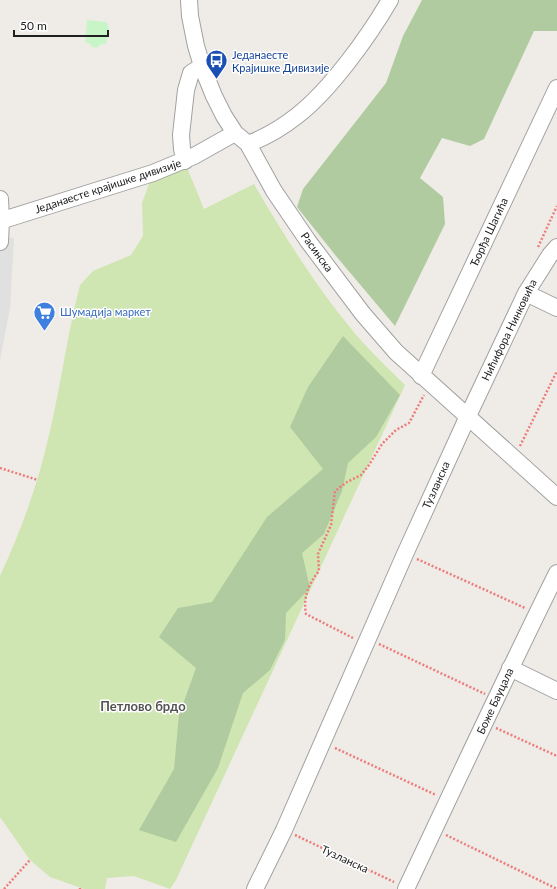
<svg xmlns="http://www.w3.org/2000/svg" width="557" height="889" font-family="Lato,sans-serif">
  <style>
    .grass { fill: #cfe5b2 }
    .forest { fill: #b0cb9f }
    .park { fill: #c8f5c8 }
    .parking { fill: #e0e0e0 }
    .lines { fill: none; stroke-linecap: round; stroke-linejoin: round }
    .minor-casing { stroke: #a1a1a1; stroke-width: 18 }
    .path { stroke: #ed7c7a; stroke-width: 2.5; stroke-dasharray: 2 2; stroke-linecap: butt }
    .minor { stroke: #fff; stroke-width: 16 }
    .labels { text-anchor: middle; stroke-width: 3; stroke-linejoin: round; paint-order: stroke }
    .transit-label { font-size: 11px; fill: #164399; stroke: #fff; text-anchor: start }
    .street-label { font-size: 11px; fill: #202020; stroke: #fff }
    .shop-label { font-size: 11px; fill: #366cbe; stroke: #fff; text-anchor: start }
    .quarter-label { font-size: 13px; font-weight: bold; fill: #535353; stroke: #fff }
  </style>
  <rect width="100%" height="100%" fill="#efece7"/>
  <path class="grass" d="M186,165l18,44 50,-25c31,53 64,106 104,153 15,17 31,32 47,48l-229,495 -6,9 -36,-13 -27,2 -2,11h-21l-34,-12 -20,-17 -30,-43v-241c21,-45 38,-92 49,-141 12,-50 18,-100 31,-150l13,-14 38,-16 12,-19 -1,-33 11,-30z"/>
  <path class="forest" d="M422,0h135v31h-23l-50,108 -14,7 -28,-8 -22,40 23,19 2,27 -50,102 -59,-70 -39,-49 6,-18 83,-106 17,-47z
    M343,336l57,59 -24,42 -28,26 -6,28 -18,43 -22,19 8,35 -24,25 -1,27 -15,30 -27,23 -25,75 -42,74 -37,-12 35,-61 5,-54 17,-47 -37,-31 19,-29 34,-6 55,-85 56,-48 -33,-42 18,-40z"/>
  <path class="park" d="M87,20l19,2c6,8 1,13 0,22h-5c-2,3 -5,5 -9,3l-3,-4h-4z"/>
  <path class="parking" d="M0,237l14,1 -4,70 -10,52z"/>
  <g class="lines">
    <defs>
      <path id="minor" d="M189,0l1,16 6,30 7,23 11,27 10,20 11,17 13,11 26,47 34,50 55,73 33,38 161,145
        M248,144c18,-7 35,-17 50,-29 33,-26 71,-79 92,-115
        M185,161l-3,-12 -1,-14 5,-45 5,-17 11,-7
        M0,199l1,21 -1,22
        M0,221l153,-48 41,-17 41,-23
        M526,293l31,15
        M421,376l136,-288
        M510,668l47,23
        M255,889l29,-59 121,-276 63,-138 58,-123 24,-38 7,-8
        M406,889c50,-106 99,-211 151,-316"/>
    </defs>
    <use href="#minor" class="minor-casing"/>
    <path class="path" d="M538,247l19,-41
      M520,446l37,-75
      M0,468l38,12
      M417,559l108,49
      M353,638l-47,-24c-3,-17 2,-29 13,-43l-1,-17 13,-29 4,-34 12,-9 14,-7 8,-10 13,-21 14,-14 13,-7 15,-28
      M379,644l106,50
      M496,728l61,28
      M335,748l101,47
      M295,835l99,47
      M446,835l111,54
      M4,889l26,-29
      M80,889v-1"/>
    <use href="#minor" class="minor"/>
  </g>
  <defs>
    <symbol id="bus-pin" viewBox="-11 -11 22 30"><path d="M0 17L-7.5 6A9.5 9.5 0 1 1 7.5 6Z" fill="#1a4fb4" stroke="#fff"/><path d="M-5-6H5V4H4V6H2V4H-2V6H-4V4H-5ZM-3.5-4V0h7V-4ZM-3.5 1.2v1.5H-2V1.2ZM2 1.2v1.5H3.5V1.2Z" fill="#fff"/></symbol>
    <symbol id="supermarket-pin" viewBox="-11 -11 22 30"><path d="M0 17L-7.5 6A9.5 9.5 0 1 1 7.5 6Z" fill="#3f7fe0" stroke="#fff"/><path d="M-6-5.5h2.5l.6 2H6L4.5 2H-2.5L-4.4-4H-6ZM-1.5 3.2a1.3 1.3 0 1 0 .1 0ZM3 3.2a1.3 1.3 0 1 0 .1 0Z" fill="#fff"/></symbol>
  </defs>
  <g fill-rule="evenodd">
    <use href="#bus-pin" x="204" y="48" width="25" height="34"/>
    <use href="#supermarket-pin" x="32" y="300" width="25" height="34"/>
  </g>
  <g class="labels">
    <g class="transit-label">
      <text x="232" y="59">Једанаесте<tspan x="232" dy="13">Крајишке Дивизије</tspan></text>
    </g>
    <g class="street-label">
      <text transform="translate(108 186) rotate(-18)" y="4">Једанаесте крајишке дивизије</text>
      <text transform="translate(489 232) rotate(-65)" y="4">Ђорђа Шагића</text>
      <text transform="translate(317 252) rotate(54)" y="4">Расинска</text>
      <text transform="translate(509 330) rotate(-64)" y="4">Нићифора Нинковића</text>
      <text transform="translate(436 485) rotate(-66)" y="4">Тузланска</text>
      <text transform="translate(495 701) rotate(-65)" y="4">Боже Бауцала</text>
      <text transform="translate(345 859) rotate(25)" y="4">Тузланска</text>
    </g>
    <g class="shop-label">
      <text x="60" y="316">Шумадија маркет</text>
    </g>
    <g class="quarter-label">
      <text x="143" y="711">Петлово брдо</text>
    </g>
  </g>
  <path d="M14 30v6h94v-6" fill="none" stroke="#202020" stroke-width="2"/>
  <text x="20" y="30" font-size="12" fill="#202020" stroke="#ffffff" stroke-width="3" paint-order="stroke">50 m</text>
</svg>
